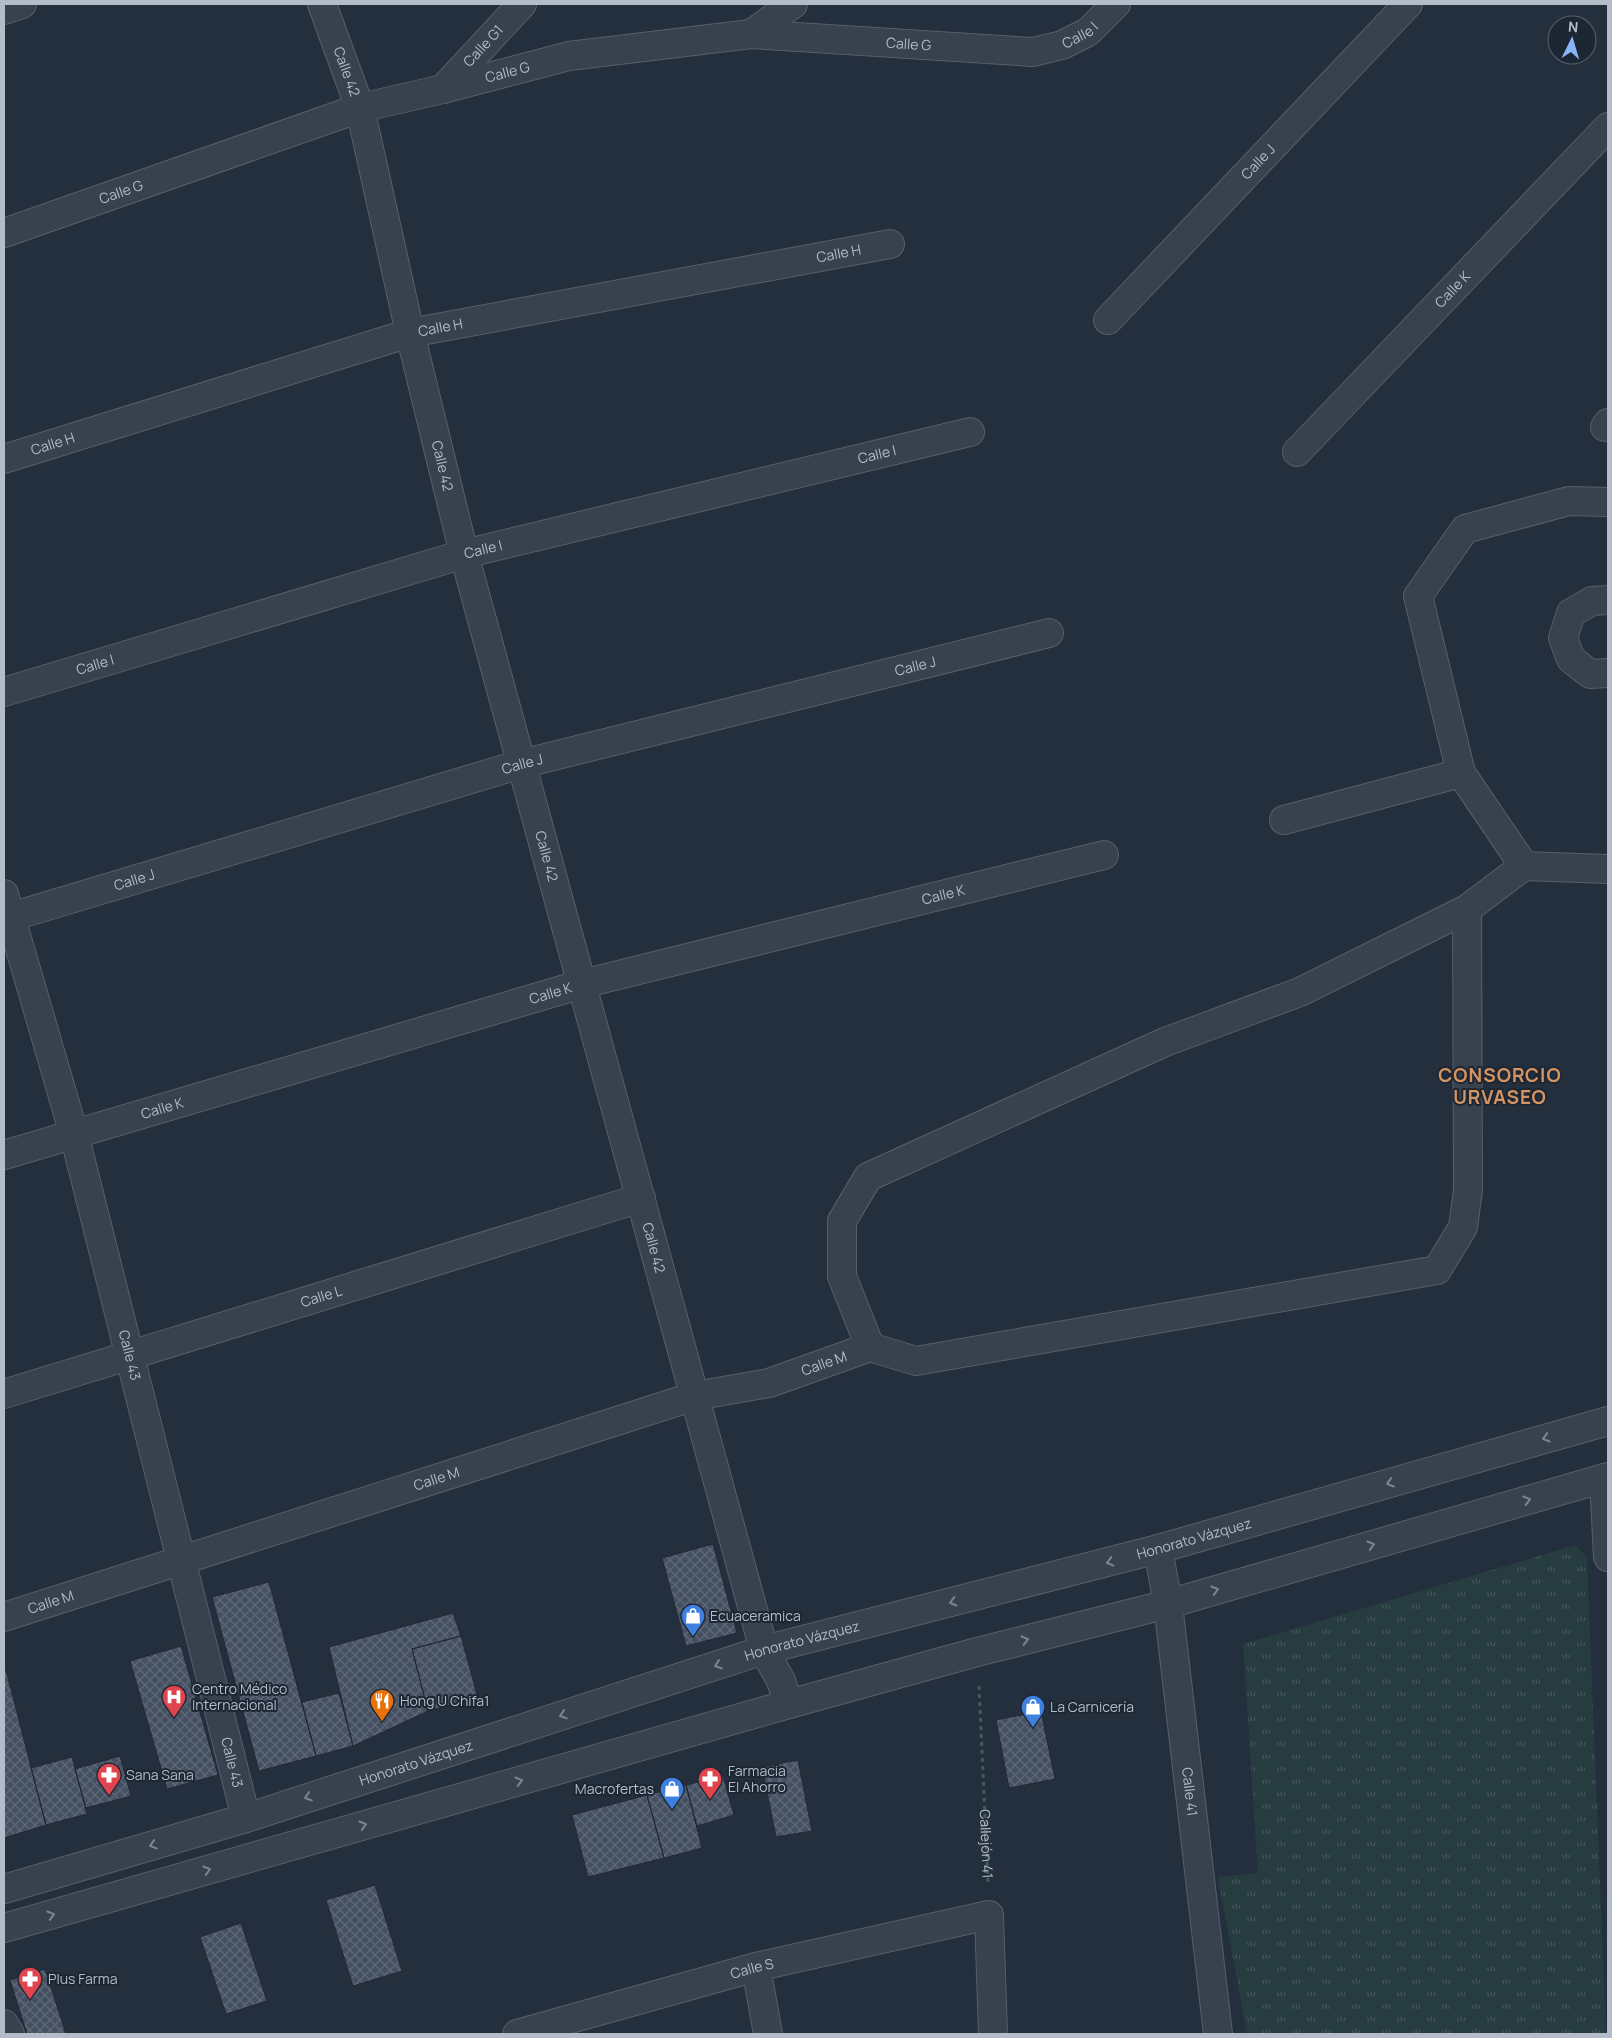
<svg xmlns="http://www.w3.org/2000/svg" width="1612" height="2038" font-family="Manrope,sans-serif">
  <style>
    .grass { fill: url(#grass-tufts) }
    .building { fill: url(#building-cross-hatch); stroke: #1f2835 }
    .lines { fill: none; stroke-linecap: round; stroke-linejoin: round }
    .minor-casing { stroke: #565f6c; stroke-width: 30 }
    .path { stroke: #44595c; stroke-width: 3; stroke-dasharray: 4 4; stroke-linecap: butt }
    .minor { stroke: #38414e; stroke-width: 28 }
    .oneway { stroke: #7c8592 }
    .labels { text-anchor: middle; stroke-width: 4; stroke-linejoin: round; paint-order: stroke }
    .street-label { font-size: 14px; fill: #b4bcc9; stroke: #1d2633 }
    .poi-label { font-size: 14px; fill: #b4bcc9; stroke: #1d2633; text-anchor: start }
    .district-label { font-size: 19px; font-weight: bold; letter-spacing: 1px; fill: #d59563; stroke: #1d2633 }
  </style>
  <defs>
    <pattern id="grass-tufts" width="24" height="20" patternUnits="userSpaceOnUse" patternTransform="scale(1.25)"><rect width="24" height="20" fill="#263c3f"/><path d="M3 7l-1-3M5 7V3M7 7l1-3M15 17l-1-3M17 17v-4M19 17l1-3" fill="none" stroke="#435659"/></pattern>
    <pattern id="building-cross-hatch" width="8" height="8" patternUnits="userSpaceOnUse" patternTransform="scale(1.25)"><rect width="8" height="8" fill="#455162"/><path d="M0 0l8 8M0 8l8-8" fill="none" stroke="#5d6877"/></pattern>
  </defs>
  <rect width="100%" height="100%" fill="#242f3e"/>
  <path class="grass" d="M1576,1545l11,13 19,476h-359l-29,-157 40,-4 -15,-229z"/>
  <path class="building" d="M713,1544l24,89 -51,13 -24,-88z
    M269,1582l47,174 -57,15 -47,-174z
    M453,1613l8,23 -49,13 16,62 -75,35 -24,-99z
    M461,1636l17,62 -50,13 -16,-62z
    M181,1646l37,129 -51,14 -37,-128z
    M6,1670l40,155 -42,13v-167z
    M339,1693l14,53 -37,10 -14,-54z
    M1041,1711l14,68 -46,9 -13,-68z
    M120,1756l11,40 -45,12 -11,-39z
    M72,1757l15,57 -41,11 -15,-57z
    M798,1760l14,71 -36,6 -14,-70z
    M723,1776l11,39 -37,11 -11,-41z
    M686,1785l16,63 -38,10 -17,-63z
    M647,1795l17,63 -76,19 -16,-62z
    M375,1885l27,86 -49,15 -27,-86z
    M241,1923l26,78 -41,13 -26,-77z
    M45,1969l21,65h-39l-17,-54z"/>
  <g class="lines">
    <defs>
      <g id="minor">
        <path id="s2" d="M322,4l38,104 50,225 54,221 300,1096 17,31 8,23"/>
        <path d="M4,10l18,-6"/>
        <path d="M751,34l42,-30"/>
        <path id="s3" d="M443,89l79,-85"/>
        <path id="s4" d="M4,233l356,-125 83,-19 126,-33 182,-22 282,18 29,-7 26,-13 28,-28"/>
        <path id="s5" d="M1108,320l300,-316"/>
        <path d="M1605,427l3,-4"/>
        <path id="s6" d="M1297,452l311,-325"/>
        <path id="s7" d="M4,459l406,-126 480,-89"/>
        <path d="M1608,600l-16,1 -21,12 -8,25 8,21 19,15 18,-1"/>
        <path id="s8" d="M4,692l460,-138 506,-122"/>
        <path d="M1284,820l177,-47"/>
        <path d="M1524,866l-63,-93 -43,-177 47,-67 104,-28 39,1"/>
        <path id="s9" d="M4,894l70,240 172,684"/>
        <path d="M1467,909l1,281 -5,37 -26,43 -521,91 -46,-14 -28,-71v-55l26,-44 297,-135 135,-50 167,-83 57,-43 84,3"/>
        <path id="s10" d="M4,919l517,-155 528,-131"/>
        <path id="s11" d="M4,1155l578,-171 522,-129"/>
        <path id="s12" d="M4,1394l637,-196"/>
        <path d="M1604,1478l4,79"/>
        <path id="s13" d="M1158,1549l10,55 50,430"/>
        <path id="s14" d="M4,1617l691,-221 74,-13 101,-36"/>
        <path id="s15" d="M4,1889l242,-71 518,-168 394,-101 450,-128"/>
        <path d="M4,1928l785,-224 188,-52 191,-48 440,-127"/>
        <path d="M756,1967l12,67"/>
        <path d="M4,2024l6,10"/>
        <path id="s16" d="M517,2034l239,-67 233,-52 4,119"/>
      </g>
    </defs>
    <use href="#minor" class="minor-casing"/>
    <path class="path" id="s1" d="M979,1686l9,196"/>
    <use href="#minor" class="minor"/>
  </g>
  <defs><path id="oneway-chevron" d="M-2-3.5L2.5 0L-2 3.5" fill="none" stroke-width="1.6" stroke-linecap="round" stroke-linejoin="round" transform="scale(1.25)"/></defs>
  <g class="oneway">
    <use href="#oneway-chevron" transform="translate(1546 1438) rotate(164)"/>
    <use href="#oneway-chevron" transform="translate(1390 1483) rotate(164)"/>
    <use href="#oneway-chevron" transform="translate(1527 1500) rotate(-16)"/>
    <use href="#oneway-chevron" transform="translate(1371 1545) rotate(-16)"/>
    <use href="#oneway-chevron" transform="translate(1110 1562) rotate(166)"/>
    <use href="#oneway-chevron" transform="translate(1215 1590) rotate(-16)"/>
    <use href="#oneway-chevron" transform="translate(953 1602) rotate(166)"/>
    <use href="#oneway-chevron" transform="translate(1025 1640) rotate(-14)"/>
    <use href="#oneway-chevron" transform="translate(718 1665) rotate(162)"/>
    <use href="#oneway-chevron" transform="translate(563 1715) rotate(162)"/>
    <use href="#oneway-chevron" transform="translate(519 1781) rotate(-16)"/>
    <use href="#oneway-chevron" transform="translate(308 1797) rotate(162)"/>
    <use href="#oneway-chevron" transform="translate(363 1825) rotate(-16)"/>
    <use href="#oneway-chevron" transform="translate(153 1845) rotate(164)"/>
    <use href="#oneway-chevron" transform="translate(207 1870) rotate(-16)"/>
    <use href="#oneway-chevron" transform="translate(51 1915) rotate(-16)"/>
  </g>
  <defs>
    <symbol id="shop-pin" viewBox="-11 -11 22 30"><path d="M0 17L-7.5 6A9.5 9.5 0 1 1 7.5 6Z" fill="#3f7fe0" stroke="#1d2633"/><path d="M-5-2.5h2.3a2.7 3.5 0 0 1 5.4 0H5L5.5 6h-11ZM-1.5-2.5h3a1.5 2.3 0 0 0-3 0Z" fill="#fff"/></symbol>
    <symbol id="hospital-pin" viewBox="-11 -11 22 30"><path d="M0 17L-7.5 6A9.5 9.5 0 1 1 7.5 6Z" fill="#e0444e" stroke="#1d2633"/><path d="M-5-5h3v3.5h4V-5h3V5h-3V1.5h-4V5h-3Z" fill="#fff"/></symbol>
    <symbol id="restaurant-pin" viewBox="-11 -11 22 30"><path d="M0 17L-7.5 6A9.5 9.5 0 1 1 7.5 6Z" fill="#e8710a" stroke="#1d2633"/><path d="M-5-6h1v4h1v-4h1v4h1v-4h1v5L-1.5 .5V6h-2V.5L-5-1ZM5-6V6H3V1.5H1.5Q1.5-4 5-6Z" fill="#fff"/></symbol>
    <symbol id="pharmacy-pin" viewBox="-11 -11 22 30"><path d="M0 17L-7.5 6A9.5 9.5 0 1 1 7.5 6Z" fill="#e0444e" stroke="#1d2633"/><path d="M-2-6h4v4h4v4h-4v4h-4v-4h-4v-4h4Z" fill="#fff"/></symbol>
  </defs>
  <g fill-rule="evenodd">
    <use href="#shop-pin" x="679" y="1602" width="28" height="38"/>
    <use href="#hospital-pin" x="160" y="1683" width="28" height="38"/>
    <use href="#restaurant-pin" x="368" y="1687" width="28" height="38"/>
    <use href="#shop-pin" x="1019" y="1693" width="28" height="38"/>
    <use href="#pharmacy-pin" x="95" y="1761" width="28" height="38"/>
    <use href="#pharmacy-pin" x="696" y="1765" width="28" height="38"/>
    <use href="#shop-pin" x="658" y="1775" width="28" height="38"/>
    <use href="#pharmacy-pin" x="16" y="1965" width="28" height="38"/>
  </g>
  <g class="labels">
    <g class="street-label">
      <text dy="5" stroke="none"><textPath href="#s4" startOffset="1109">Calle I</textPath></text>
      <text dy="5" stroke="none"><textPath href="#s4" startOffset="934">Calle G</textPath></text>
      <text dy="5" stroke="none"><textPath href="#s3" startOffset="59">Calle G1</textPath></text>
      <text dy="5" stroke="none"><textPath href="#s2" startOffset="72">Calle 42</textPath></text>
      <text dy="5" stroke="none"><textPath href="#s4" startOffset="529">Calle G</textPath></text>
      <text dy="5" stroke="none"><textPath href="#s5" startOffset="218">Calle J</textPath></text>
      <text dy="5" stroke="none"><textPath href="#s4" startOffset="124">Calle G</textPath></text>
      <text dy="5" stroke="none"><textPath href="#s7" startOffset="861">Calle H</textPath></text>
      <text dy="5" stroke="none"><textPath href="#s6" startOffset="225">Calle K</textPath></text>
      <text dy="5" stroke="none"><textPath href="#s7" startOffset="456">Calle H</textPath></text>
      <text dy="5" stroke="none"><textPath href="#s7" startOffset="51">Calle H</textPath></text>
      <text dy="5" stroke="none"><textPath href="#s8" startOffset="905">Calle I</textPath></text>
      <text dy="5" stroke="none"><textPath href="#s2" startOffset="478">Calle 42</textPath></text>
      <text dy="5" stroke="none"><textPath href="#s8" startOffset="500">Calle I</textPath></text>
      <text dy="5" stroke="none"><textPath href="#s8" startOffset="95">Calle I</textPath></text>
      <text dy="5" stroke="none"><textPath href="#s10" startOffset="946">Calle J</textPath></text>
      <text dy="5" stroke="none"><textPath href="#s10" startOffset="541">Calle J</textPath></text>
      <text dy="5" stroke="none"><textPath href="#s2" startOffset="882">Calle 42</textPath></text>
      <text dy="5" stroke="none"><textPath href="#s10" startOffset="136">Calle J</textPath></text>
      <text dy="5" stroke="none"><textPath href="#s11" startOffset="975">Calle K</textPath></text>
      <text dy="5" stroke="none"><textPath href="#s11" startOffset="570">Calle K</textPath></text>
      <text dy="5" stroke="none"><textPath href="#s11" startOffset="165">Calle K</textPath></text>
      <text dy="5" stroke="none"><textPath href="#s2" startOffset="1288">Calle 42</textPath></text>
      <text dy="5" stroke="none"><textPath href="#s12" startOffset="332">Calle L</textPath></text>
      <text dy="5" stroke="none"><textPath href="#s9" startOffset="478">Calle 43</textPath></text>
      <text dy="5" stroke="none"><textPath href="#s14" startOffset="859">Calle M</textPath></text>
      <text dy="5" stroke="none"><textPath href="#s14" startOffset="454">Calle M</textPath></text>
      <text dy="5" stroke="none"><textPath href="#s15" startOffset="1241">Honorato Vázquez</textPath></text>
      <text dy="5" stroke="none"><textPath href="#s14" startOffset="49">Calle M</textPath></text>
      <text dy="5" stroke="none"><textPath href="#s15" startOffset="836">Honorato Vázquez</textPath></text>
      <text dy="5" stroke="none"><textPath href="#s9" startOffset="898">Calle 43</textPath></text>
      <text dy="5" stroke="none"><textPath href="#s15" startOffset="431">Honorato Vázquez</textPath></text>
      <text dy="5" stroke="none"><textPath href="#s13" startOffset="245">Calle 41</textPath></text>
      <text dy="5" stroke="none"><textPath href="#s1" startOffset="158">Callejón 41</textPath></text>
      <text dy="5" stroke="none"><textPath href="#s16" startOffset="244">Calle S</textPath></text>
    </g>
    <g class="poi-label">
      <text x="710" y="1621">Ecuaceramica</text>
      <text x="192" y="1694">Centro Médico<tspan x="192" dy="16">Internacional</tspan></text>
      <text x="400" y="1706">Hong U Chifa1</text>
      <text x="1050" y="1712">La Carnicería</text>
      <text x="728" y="1776">Farmacia<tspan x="728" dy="16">El Ahorro</tspan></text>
      <text x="126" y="1780">Sana Sana</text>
      <text x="654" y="1794" text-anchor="end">Macrofertas</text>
      <text x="48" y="1984">Plus Farma</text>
    </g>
    <g class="district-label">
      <text x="1500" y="1082">CONSORCIO<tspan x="1500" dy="22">URVASEO</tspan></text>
    </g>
  </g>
  <rect width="1612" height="2038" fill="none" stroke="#b4bcc9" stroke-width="10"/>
  <g transform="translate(1572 40) rotate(5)"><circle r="24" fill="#1d2633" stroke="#59626f"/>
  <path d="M0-4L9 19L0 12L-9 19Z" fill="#8ab4f8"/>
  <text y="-8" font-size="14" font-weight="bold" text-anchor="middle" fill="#b4bcc9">N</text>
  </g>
</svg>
